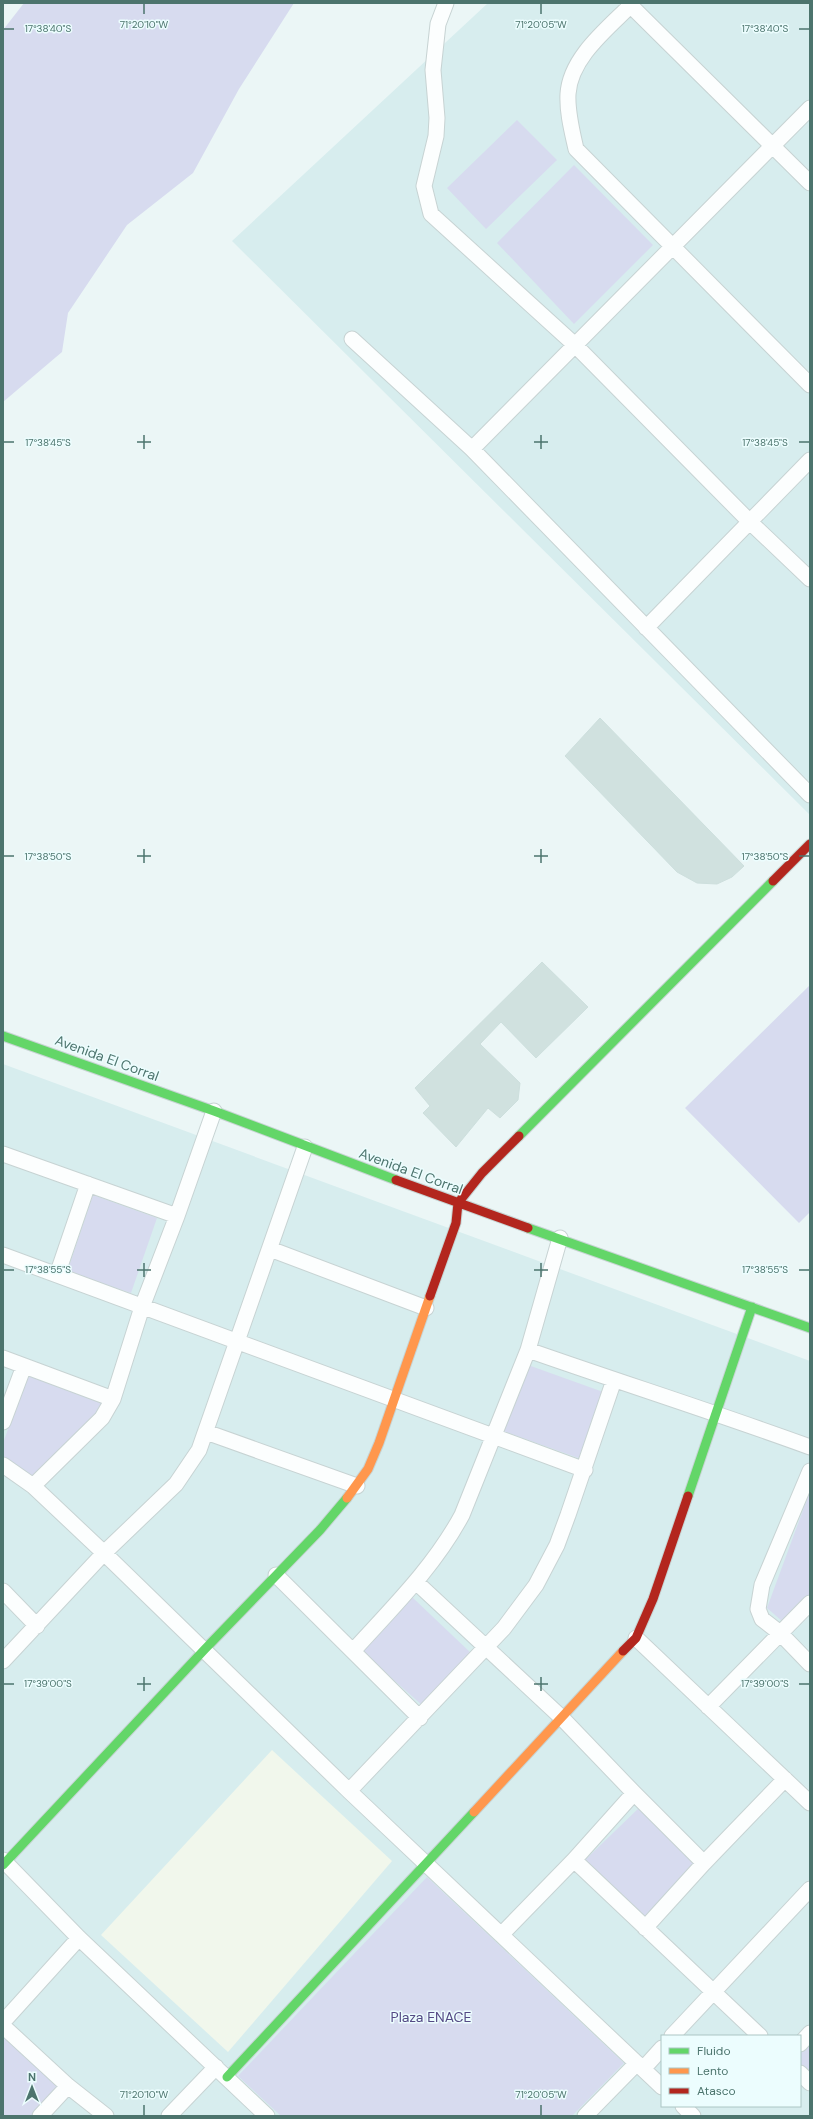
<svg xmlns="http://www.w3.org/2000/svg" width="813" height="2119" font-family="'DM Sans',sans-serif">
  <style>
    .residential { fill: #d7edee; fill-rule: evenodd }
    .education { fill: #f1f7ec }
    .green { fill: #d7dbef }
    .building { fill: #d0e1df; stroke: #cddfdd }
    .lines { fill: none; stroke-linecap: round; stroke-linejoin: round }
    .street-casing { stroke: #c7d3d3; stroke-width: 17 }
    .fast-casing { stroke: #c7d4d3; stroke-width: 11 }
    .slow-casing { stroke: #c7d4d3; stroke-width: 11 }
    .jam-casing { stroke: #c7d4d3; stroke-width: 11 }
    .street { stroke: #fcfefe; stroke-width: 15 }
    .fast { stroke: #63d668; stroke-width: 9 }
    .slow { stroke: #ff974d; stroke-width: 9 }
    .jam { stroke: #b3261e; stroke-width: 9 }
    .ticks { fill: none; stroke: #4c746d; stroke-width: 1.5 }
    .labels { text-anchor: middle; stroke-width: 3; stroke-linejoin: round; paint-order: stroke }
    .street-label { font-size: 14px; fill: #4c746d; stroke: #ecfdfe }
    .park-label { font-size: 14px; fill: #544a85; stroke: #ecfdfe }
    .ticks-label { font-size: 10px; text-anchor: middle; fill: #4c746d; stroke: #ecfdfe; stroke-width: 3; stroke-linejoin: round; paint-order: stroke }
  </style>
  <rect width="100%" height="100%" fill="#ebf6f6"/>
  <path class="residential" d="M488,3h322v812l-578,-574z
    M3,1064l807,297v755h-807zM662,2036h138v70h-138z"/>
  <path class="education" d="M272,1750l120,111 -164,191 -127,-117z"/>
  <path class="green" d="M24,3h270l-55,86 -46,84 -66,52 -59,88 -6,39 -59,50v-372z
    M517,120l40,40 -71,69 -39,-41z
    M574,165l79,80 -79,79 -77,-81z
    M810,985v227l-11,11 -114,-115z
    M93,1195l64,23 -26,75 -64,-21z
    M528,1365l78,28 -22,67 -81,-29z
    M29,1372l77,28 -6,10 -66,67 -31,-21v-13z
    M810,1491v105l-27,26 -16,-14z
    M412,1597l60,57 -49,52 -62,-55z
    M643,1804l60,55 -57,61 -62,-59z
    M427,1877l197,186 -52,53h-291l-43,-40z
    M3,2031l65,49 -34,36h-31z
    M810,2041v35l-10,-10v-14z"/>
  <path class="building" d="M600,718l144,148 -12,11 -15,7 -20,-1 -20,-11 -112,-116z
    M542,962l46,45 -52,51 -35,-36 -21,22 40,39 -2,17 -18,18 -12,-10 -32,39 -33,-34 7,-7 -15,-18z"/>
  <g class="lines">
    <defs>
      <path id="street" d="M446,3l-8,21 -5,46 4,48 -1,18 -12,50 7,28 144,131 175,177 60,57
        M628,3l182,180
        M631,5c-24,24 -61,53 -63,89 -1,18 4,37 8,55l234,236
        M352,339l120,110 338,346
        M472,449l338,-341
        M646,628l164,-168
        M3,1154l174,62
        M270,1249l156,59
        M3,1255l582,215
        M57,1275l31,-91
        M528,1350c94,33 189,63 282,97
        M3,1358l110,41
        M3,1422l21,-56
        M206,1432l151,54
        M3,1465l30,21 71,67 245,238 313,296
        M810,1471l-48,114 -4,24 4,10 18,14 30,31
        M33,1486l69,-68 11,-19 29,-92 35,-91 37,-105
        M276,1575l144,143
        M416,1582l146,136 72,75 70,70
        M3,1591l34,35
        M636,1638l174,165
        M353,1651c39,-43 81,-84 109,-136l66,-165 32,-112
        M3,1661l101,-108 72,-69 23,-34 106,-303
        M708,1707l102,-104
        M349,1791l155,-163 32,-43 21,-40 11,-30 46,-135
        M3,1860l76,78 188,178
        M574,1860l186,176
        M645,1928l59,-65 81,-84
        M501,1935l73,-75 60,-67
        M3,2022l76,-84
        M3,2026l65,60 38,30
        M672,2036l138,-147
        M800,2044l10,-11
        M643,2069l19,-21
        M800,2073l10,10
        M683,2106l10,10
        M40,2116l28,-30
        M169,2116l47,-49
        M585,2116l52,-53"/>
      <path id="fast" d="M3,1036l211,75 182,69
        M519,1136l254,-255
        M528,1228l282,100
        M688,1496l64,-189
        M3,1865l202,-216 115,-119 27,-32
        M227,2077l247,-265"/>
      <path id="slow" d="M347,1498l21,-29 11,-26 51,-147
        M474,1812l149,-161"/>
      <path id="jam" d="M773,881l37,-37
        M396,1180l132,48
        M430,1296l26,-73 2,-20 24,-30 37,-37
        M623,1651l13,-13 17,-39 35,-103"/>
    </defs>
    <use href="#street" class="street-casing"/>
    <use href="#fast" class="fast-casing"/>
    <use href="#slow" class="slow-casing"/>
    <use href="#jam" class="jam-casing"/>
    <use href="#street" class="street"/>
    <use href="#fast" class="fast"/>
    <use href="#slow" class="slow"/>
    <use href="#jam" class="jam"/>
  </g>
  <path class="ticks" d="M144,4v10M541,4v10M4,29h10M799,29h10M144,435v14M541,435v14M4,442h10M137,442h14M534,442h14M799,442h10M144,849v14M541,849v14M4,856h10M137,856h14M534,856h14M799,856h10M144,1263v14M541,1263v14M4,1270h10M137,1270h14M534,1270h14M799,1270h10M144,1677v14M541,1677v14M4,1684h10M137,1684h14M534,1684h14M799,1684h10M144,2105v10M541,2105v10"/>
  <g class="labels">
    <g class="street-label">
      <text transform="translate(107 1058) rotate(20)" y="5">Avenida El Corral</text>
      <text transform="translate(411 1171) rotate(20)" y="5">Avenida El Corral</text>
    </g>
    <g class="park-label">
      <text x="431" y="2022">Plaza ENACE</text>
    </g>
  </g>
  <g class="ticks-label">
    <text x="144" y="28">71°20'10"W</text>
    <text x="541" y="28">71°20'05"W</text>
    <text x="48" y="32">17°38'40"S</text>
    <text x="765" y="32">17°38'40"S</text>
    <text x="48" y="446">17°38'45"S</text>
    <text x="765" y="446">17°38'45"S</text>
    <text x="48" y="860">17°38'50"S</text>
    <text x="765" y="860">17°38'50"S</text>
    <text x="48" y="1273">17°38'55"S</text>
    <text x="765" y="1273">17°38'55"S</text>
    <text x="48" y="1687">17°39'00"S</text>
    <text x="765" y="1687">17°39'00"S</text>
    <text x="144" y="2098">71°20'10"W</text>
    <text x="541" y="2098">71°20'05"W</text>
  </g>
  <rect width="813" height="2119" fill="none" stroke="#4c746d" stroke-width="8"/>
  <rect x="661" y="2035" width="140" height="72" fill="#ecfdfe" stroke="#acc6c4"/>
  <rect x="669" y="2048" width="20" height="6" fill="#63d668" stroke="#acc6c4"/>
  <text x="697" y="2055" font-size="12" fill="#4c746d">Fluido</text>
  <rect x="669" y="2068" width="20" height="6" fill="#ff974d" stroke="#acc6c4"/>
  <text x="697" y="2075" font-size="12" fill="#4c746d">Lento</text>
  <rect x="669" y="2088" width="20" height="6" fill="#b3261e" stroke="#acc6c4"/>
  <text x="697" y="2095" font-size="12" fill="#4c746d">Atasco</text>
  <g transform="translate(32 2087)" stroke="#ecfdfe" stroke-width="3" paint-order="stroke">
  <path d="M0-3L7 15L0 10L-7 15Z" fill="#4c746d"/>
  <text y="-6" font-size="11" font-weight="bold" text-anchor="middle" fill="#4c746d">N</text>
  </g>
</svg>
